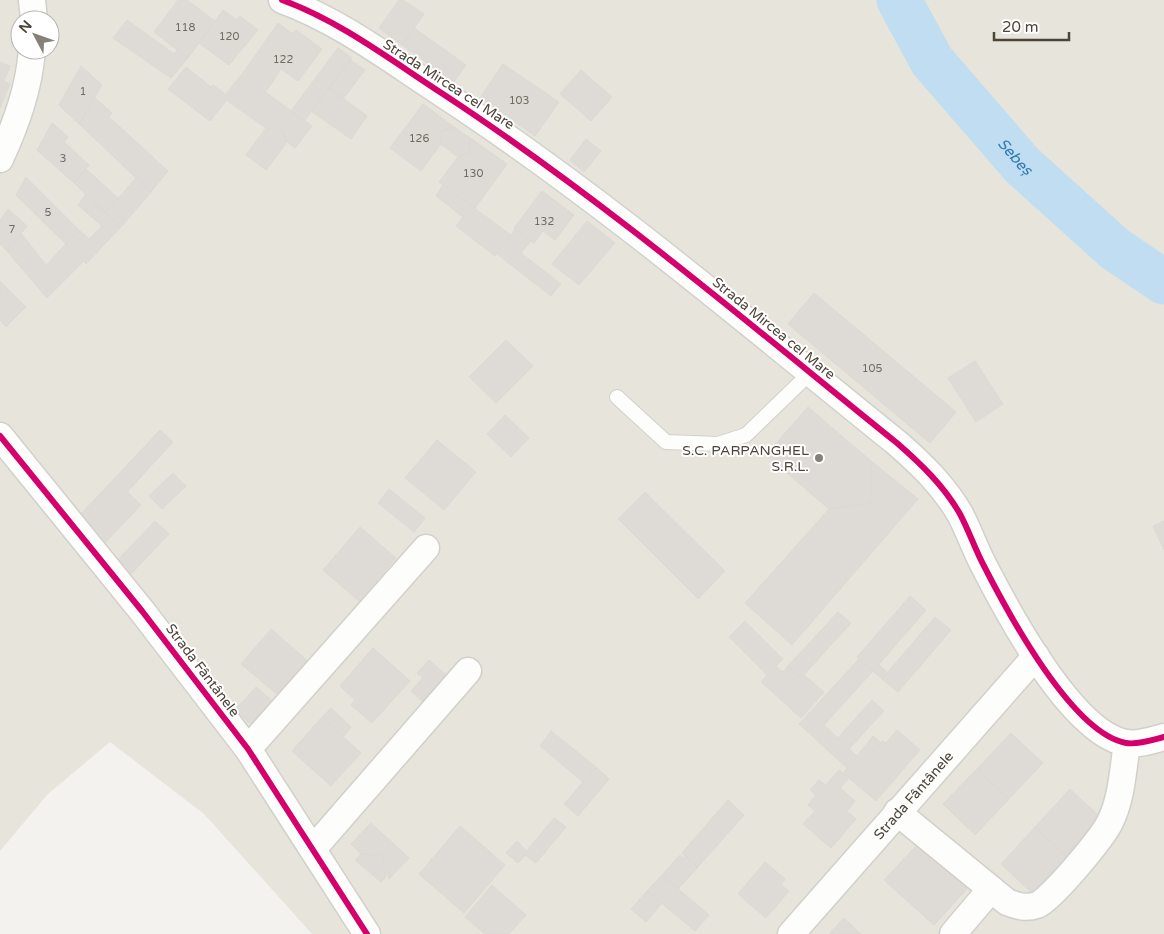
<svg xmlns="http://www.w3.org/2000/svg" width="1164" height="934" font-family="'Varela Round',sans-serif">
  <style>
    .residential { fill: #e7e4dc; fill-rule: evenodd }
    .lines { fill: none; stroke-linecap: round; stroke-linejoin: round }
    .river { stroke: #c0ddf1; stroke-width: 45 }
    .building { fill: #dedbd6; stroke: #dcd9d4 }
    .service-casing { stroke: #d2d0cb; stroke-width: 16 }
    .minor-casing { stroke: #d2d0cb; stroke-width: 29 }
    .service { stroke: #fdfdfc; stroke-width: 14 }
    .minor { stroke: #fdfdfc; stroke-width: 26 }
    .cycleway-casing { stroke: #fff; stroke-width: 9 }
    .cycleway { stroke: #d6006c; stroke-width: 6 }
    .poi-dot { fill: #868178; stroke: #fff; stroke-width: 2 }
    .labels { text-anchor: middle; stroke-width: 4; stroke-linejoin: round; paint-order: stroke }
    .number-label { font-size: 11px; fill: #706a61 }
    .street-label { font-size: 14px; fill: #4b4439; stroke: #fff }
    .poi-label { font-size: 14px; fill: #4b4439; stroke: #fff; text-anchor: end }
    .water-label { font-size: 15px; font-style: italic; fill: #2e7ab2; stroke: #fff }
  </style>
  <rect width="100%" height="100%" fill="#f4f2ee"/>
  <path class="residential" d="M0,0h1164v934h-852l-108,-120 -94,-72 -62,52 -48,57zM20,20h30v30h-30z"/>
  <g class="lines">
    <path class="river" id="s1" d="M899,0l33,61 90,104 93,84 49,33"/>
  </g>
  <path class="building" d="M178,0h9l28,21 -27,37 -34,-26z
    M399,0h4l21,14 -22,31 -23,-17z
    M223,10l14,10 3,-4 18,14 -29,35 -30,-22z
    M127,20l47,34 3,-4 11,8 -17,20 -58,-40z
    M278,23l15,11 3,-4 26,19 -24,32 -17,-12 -12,18 -24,-17z
    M414,28l52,37 -12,17 -52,-37z
    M338,48l14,10 -48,63 -13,-10z
    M350,60l15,10 -22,29 -14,-11z
    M0,62l10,4 -6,15 6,3 -10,24z
    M503,64l56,38 -24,34 -55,-38z
    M81,66l21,19 -23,39 -20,-19z
    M186,67l25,20 2,-2 16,12 -19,24 -42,-32z
    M245,70l24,17 -4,5 47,34 -17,22 -8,-6 -6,-14h-15l-40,-28 3,-3 -3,-3z
    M581,70l31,27 -21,24 -31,-27z
    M329,88l38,28 -16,23 -40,-28z
    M95,98l17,15 -3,4 59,54 -17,21 -72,-68z
    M423,104l31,23 -14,5 1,12 -20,27 -31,-23z
    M52,123l16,14 -4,5 25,23 -15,18 -37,-33z
    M454,127l16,11 -1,14 -11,5 -17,-13 -1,-12z
    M266,128h15l6,14 -21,28 -20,-15z
    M470,138l37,26 -32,44 -36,-26 19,-25 11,-5z
    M586,139l15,12 -17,21 -14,-12z
    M86,169l32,29 -13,15 -31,-30z
    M26,177l53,53 -13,14 -50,-49z
    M136,178l15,14 -30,35 -16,-14z
    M443,185l68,50 -16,21 -39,-30 7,-9 -27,-21z
    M542,191l32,24 -19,25 -12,-9 -9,12 -20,-15z
    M86,194l35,33 -35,37 -20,-20 13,-14 10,9 13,-13 -24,-21z
    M8,209l19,17 -20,25 -7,-7v-24z
    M587,221l28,22 -36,42 -27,-21z
    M515,229l16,12 -10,12 40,31 -10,12 -54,-42z
    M21,233l25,32 20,-21 18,17 -37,37 -40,-47z
    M0,281l26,26 -20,20 -6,-7z
    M814,293l142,119 -26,31 -142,-119z
    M506,340l27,26 -37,37 -27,-26z
    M975,361l28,43 -27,18 -28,-44z
    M808,407l63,54v42l-42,6 -63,-54z
    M505,415l24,23 -18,19 -24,-23z
    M160,430l13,12 -46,50 -13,-13z
    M437,440l39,32 -32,38 -39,-32z
    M871,461l47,38 -126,146 -47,-42 84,-94 42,-6z
    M173,473l13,13 -24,23 -13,-13z
    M114,479l27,26 -36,38 -27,-26z
    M389,489l36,29 -11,14 -36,-29z
    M645,492l80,79 -27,28 -80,-80z
    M155,521l14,13 -39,41 -14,-13z
    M1164,521v29l-11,-24z
    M360,527l36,31 -37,43 -36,-31z
    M910,596l16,14 -53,61 -16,-14z
    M838,612l13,11 -50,55 -13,-12z
    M935,617l16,13 -53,62 -16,-13z
    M745,621l38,38 -16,16 -38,-38z
    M271,629l37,32 -29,35 -38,-32z
    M373,648l37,33 -38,42 -21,-18 4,-5 -15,-14z
    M859,659l14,12 -49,54 33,31 -10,12 -48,-44z
    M429,660l18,16 -23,27 -13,-12 12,-13 -6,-5z
    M879,665l9,8 -6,6 -9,-8z
    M775,666l8,6 5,-6 13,12 3,-3 20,17 -23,26 -40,-36z
    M256,687l20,17 -21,24 -20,-18z
    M872,700l12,11 -35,38 -11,-11z
    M331,708l20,19 -8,10 -21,-20z
    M322,717l39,36 -30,33 -39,-35z
    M897,730l23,20 -44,51 -26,-22 33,-38 3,2z
    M551,731l45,36 -13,15 -43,-36z
    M1011,733l32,30 -34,36 -32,-30z
    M873,736l8,7 -31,36 -7,-6z
    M596,767l13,12 -31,37 -14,-12z
    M977,769l32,30 -34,36 -32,-31z
    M839,770l10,8 -9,10 15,13 -8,10 9,8 -25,29 -28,-24 12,-13 -7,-6 8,-10 -6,-5 9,-10 7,5z
    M1070,789l33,31 -35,38 -33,-31z
    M728,800l16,15 -46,52 -16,-14z
    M554,818l12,9 -30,36 -12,-9z
    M371,823l38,35 -20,21 -7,-23 -21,-2 -10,-10z
    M460,826l45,39 -41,48 -45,-39z
    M1035,827l33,31 -34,37 -33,-31z
    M517,841l10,10 -3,3 2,1 -8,8 -12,-10z
    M918,844l49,45 -33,36 -50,-45z
    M361,854l21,2 4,21 -5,5 -26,-22z
    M680,855l3,3 3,-2 12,11 -20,22 -16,-14z
    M765,862l20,17 -4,6 8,6 -23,27 -28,-24z
    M662,875l47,40 -14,16 -48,-40z
    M492,885l34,30 -17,19h-24l-20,-17z
    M647,891l15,12 -16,19 -15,-13z
    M844,918l17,16h-32z"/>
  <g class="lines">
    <defs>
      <path id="service" d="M617,397l49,45 52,2 28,-9 64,-62"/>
      <g id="minor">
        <path d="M32,0l2,20"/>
        <path d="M282,0c58,21 110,61 161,94 160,105 305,229 454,349 24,21 47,43 63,71 9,17 15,35 24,52 24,47 88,167 142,177 12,2 27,-3 38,-6"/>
        <path d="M0,159c16,-35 29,-70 32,-109"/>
        <path d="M0,436l142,175 106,138 119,185"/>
        <path d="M248,749l178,-201"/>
        <path d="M897,812l110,90c11,4 18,7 30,3 14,-5 66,-68 73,-83 12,-24 13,-53 17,-79"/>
        <path d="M313,849l155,-178"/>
        <path id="s2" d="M791,934l245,-278"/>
        <path d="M953,934l38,-45"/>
      </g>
    </defs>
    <use href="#service" class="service-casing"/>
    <use href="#minor" class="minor-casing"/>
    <use href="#service" class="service"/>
    <use href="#minor" class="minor"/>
    <defs>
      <path id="cycleway" d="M282,0c58,21 110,61 161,94 160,105 305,229 454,349 24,21 47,43 63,71 9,17 15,35 24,52 24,47 88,167 142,177 12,2 27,-3 38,-6
        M0,436l142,175 106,138 119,185"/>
    </defs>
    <use href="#cycleway" class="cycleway-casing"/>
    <use href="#cycleway" class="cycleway"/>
  </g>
  <circle class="poi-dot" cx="819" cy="458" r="5"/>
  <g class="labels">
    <g class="number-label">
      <text x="185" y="31">118</text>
      <text x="229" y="40">120</text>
      <text x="283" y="63">122</text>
      <text x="83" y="95">1</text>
      <text x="519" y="104">103</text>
      <text x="419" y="142">126</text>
      <text x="63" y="162">3</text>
      <text x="473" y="177">130</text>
      <text x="48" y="216">5</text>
      <text x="544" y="225">132</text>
      <text x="12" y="233">7</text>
      <text x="872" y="372">105</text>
    </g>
    <g class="street-label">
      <text transform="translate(449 84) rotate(33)" y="5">Strada Mircea cel Mare</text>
      <text transform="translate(774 328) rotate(39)" y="5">Strada Mircea cel Mare</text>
      <text transform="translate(203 670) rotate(53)" y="5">Strada Fântânele</text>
      <text dy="5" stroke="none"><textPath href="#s2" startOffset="185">Strada Fântânele</textPath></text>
    </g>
    <g class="poi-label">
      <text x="809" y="455">S.C. PARPANGHEL<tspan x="809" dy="16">S.R.L.</tspan></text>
    </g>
    <g class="water-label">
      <text dy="5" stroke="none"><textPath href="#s1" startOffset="196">Sebeș</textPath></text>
    </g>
  </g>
  <g transform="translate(35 35) rotate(311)"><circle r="24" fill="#ffffff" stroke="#b7b4b0"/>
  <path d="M0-4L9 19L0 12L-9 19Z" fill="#868178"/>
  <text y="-8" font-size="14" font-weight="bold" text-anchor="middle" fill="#4b4439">N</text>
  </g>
  <path d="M994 32v8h75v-8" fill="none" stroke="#4b4439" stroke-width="2.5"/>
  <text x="1002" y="32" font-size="15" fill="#4b4439" stroke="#ffffff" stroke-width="4" paint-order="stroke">20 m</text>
</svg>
